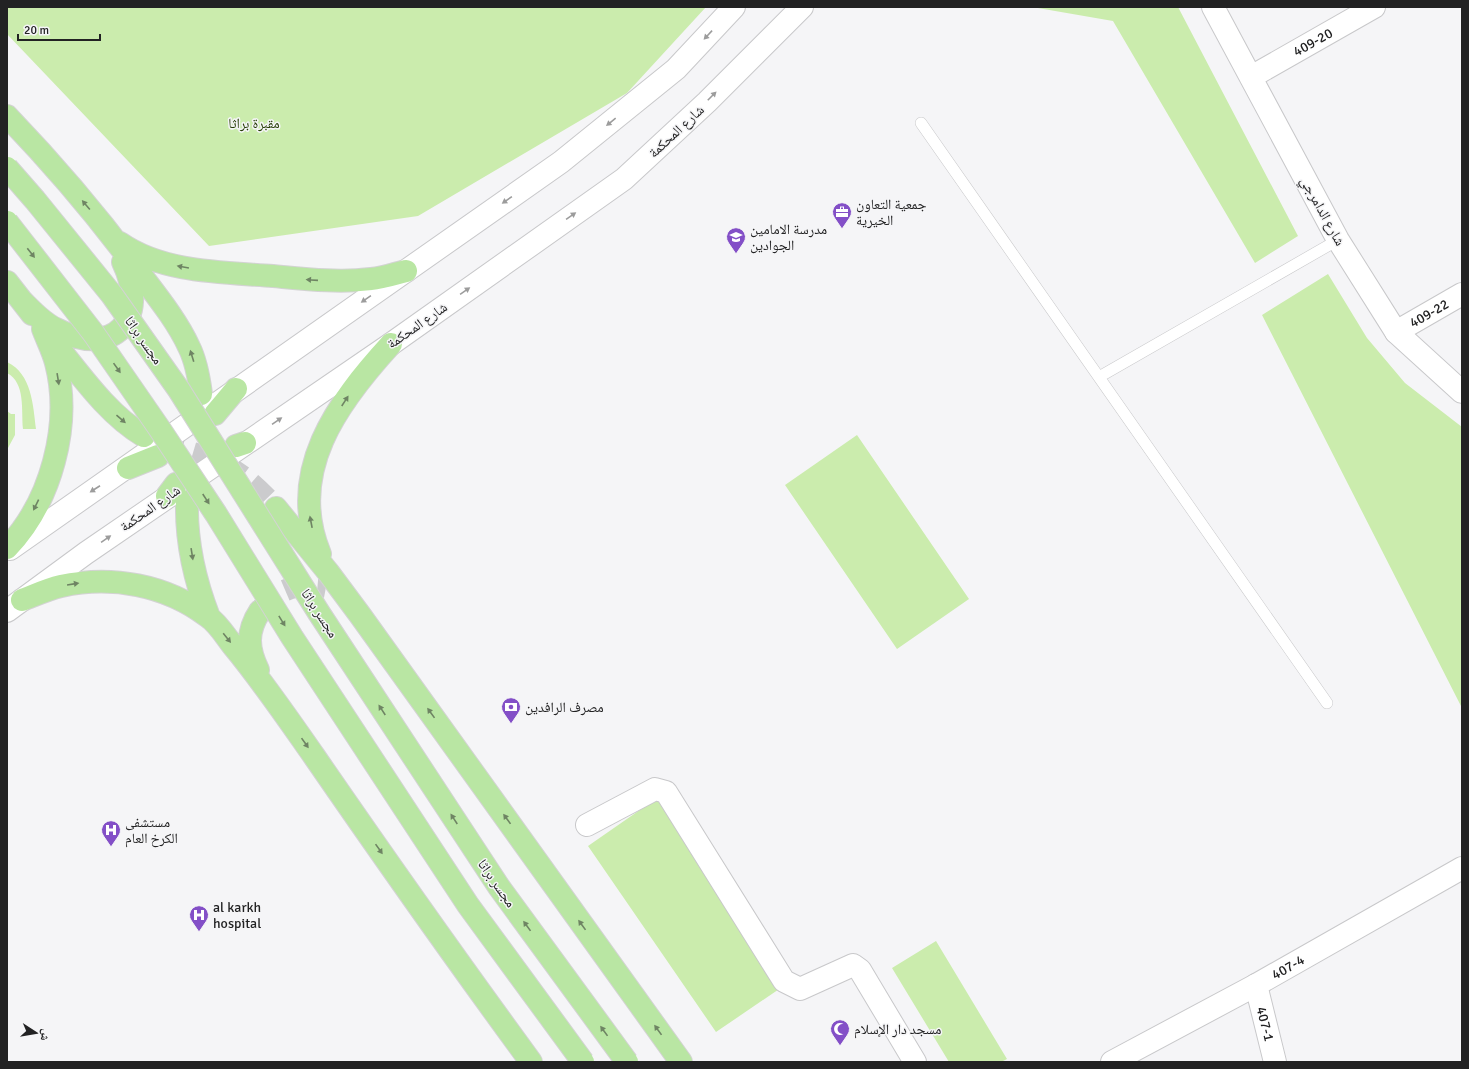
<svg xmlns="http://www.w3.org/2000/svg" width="1469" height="1069" font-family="Signika,'Noto Naskh Arabic',sans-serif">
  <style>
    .green { fill: #cbecad }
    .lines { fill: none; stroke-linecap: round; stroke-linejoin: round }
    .primary-tunnel { stroke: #cbcbcd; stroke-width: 22; stroke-dasharray: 22 11; stroke-linecap: butt }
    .lane-casing { stroke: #c8c8ca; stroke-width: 12 }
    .street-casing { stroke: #c8c8ca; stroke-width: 24 }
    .secondary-casing { stroke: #c8c8ca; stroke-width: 24 }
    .primary-casing { stroke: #d3d3d3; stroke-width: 24 }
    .lane { stroke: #fff; stroke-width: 11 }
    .street { stroke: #fff; stroke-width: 22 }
    .secondary { stroke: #fff; stroke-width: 22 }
    .primary { stroke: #b9e6a3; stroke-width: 22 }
    .primary-bridge-casing { stroke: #d3d3d3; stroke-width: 24; stroke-linecap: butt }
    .primary-bridge { stroke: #b9e6a3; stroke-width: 22 }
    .oneway { fill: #9c9c9c }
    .oneway2 { fill: #6e8463 }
    .labels { text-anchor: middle; stroke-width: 3; stroke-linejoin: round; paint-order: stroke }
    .street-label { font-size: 14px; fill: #222223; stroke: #f5f5f7 }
    .park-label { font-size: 14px; fill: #263e06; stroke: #f5f5f7 }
    .poi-label { font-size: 14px; fill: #222223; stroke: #f5f5f7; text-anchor: start }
  </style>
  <rect width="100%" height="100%" fill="#f5f5f7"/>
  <path class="green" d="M7,7h699l-79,86 -209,123 -209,30 -202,-212z
    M1032,7h146l120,229 -43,27 -142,-242z
    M1328,274l39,64 38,45 57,44v281l-200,-393z
    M7,362c25,12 26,43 29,67h-13c-2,-18 3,-46 -16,-56z
    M7,411l4,3h4v21l-7,13z
    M857,435l112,164 -72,50 -112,-164z
    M660,796l128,187 -72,49 -128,-186z
    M936,941l71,118 -6,3h-52l-57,-94z"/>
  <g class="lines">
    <path class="primary-tunnel" d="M161,445c11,4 23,5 35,9 36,10 55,27 80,54
      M260,611c16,-22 39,-29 66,-24"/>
    <defs>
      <path id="lane" d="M921,123l406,580
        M1099,377l239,-137"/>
      <g id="street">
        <path id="s1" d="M1251,77l123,-70"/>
        <path id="s2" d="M1396,332l66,-38"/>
        <path d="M587,825l68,-36 11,3 118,189 16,8 53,-24 7,5 55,92"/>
        <path id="s3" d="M1256,985l19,77"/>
        <path id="s4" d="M1112,1062l144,-77 206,-117"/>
      </g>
      <path id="secondary" d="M1213,7l125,233 58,92 66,60
        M10,549l551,-387 115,-93 58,-62
        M7,611l79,-58 305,-209 233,-165 83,-77 95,-95"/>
      <path id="primary" d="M7,116c49,51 95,105 137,163 16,21 34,44 45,68 7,14 10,31 12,47
        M120,243c43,30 103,29 153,33 32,3 65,7 98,3 12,-1 23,-5 35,-8
        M7,282l25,32
        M23,302c10,10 20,21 33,27 58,30 94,-10 67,-67
        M53,341c27,33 54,73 91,95
        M215,414l21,-25
        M236,446l9,-3
        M128,468l30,-12
        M167,496l9,-12
        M187,501c-1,39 8,80 22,116
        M276,508l52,64 32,43 321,447
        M7,548c44,-46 65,-123 49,-185 -3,-12 -9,-23 -13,-34
        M320,554c-34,-82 17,-151 71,-210
        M22,600c13,-5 26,-11 39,-14 51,-11 105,-1 146,30 11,7 19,21 27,31 29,35 54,72 80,109 71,103 143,205 217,306
        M258,670c-10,-21 -12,-38 2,-59"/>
    </defs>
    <use href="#lane" class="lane-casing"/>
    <use href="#street" class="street-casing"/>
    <use href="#secondary" class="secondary-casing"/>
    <use href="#primary" class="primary-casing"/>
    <use href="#lane" class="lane"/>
    <use href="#street" class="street"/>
    <use href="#secondary" class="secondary"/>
    <use href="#primary" class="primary"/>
    <defs>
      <path id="primary-bridge" d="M7,168l28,32 77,95 67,95 140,223 180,274 128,175
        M7,222l87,112 65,94 57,86 76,123 176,268 115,157"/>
    </defs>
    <use href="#primary-bridge" class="primary-bridge-casing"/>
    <use href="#primary-bridge" class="primary-bridge"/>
  </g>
  <defs><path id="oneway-solid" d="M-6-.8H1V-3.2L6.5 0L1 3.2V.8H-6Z"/></defs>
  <g class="oneway">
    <use href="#oneway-solid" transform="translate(708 35) rotate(133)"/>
    <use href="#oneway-solid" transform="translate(712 96) rotate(-45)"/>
    <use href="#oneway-solid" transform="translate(611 122) rotate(141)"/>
    <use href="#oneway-solid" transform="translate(507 200) rotate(145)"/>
    <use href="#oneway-solid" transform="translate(571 216) rotate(-35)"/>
    <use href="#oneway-solid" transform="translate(465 291) rotate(-35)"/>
    <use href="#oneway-solid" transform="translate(366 299) rotate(145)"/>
    <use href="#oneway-solid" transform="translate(277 421) rotate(-34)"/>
    <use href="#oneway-solid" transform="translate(95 489) rotate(147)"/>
    <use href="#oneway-solid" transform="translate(106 539) rotate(-35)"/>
  </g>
  <g class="oneway2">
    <use href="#oneway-solid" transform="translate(86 205) rotate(-130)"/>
    <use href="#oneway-solid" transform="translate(31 253) rotate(52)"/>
    <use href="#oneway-solid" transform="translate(183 267) rotate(-170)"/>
    <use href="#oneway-solid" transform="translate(312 280) rotate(-176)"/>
    <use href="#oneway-solid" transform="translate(192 356) rotate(-107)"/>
    <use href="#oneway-solid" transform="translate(117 368) rotate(55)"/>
    <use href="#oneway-solid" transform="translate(58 379) rotate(81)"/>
    <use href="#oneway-solid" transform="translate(345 401) rotate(-57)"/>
    <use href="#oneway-solid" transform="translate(121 419) rotate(41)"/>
    <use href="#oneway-solid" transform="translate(206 499) rotate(57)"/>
    <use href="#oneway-solid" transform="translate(36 505) rotate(116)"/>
    <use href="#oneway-solid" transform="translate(311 522) rotate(-101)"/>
    <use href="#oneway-solid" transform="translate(192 554) rotate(81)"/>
    <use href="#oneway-solid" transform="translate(73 584) rotate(-9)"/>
    <use href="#oneway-solid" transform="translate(282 621) rotate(58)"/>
    <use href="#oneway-solid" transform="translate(227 638) rotate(51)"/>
    <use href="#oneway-solid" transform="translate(382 710) rotate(-123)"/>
    <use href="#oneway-solid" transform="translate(431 713) rotate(-126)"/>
    <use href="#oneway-solid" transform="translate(305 743) rotate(55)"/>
    <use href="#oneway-solid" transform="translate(454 819) rotate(-123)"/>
    <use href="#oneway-solid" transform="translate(507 819) rotate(-126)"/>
    <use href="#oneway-solid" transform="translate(379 849) rotate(55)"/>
    <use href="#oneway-solid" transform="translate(582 925) rotate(-126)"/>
    <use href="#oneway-solid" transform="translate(527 926) rotate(-126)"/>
    <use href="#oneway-solid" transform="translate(658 1030) rotate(-126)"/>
    <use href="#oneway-solid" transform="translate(604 1031) rotate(-126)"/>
  </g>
  <defs>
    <symbol id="office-pin" viewBox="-11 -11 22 30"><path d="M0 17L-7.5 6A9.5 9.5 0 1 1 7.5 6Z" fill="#834fc7" stroke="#f5f5f7"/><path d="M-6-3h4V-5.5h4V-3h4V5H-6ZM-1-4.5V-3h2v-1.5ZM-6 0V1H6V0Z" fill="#fff"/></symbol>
    <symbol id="school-pin" viewBox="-11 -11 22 30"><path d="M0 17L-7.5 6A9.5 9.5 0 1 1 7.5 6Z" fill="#834fc7" stroke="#f5f5f7"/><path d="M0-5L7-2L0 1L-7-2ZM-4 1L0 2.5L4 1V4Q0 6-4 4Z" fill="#fff"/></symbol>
    <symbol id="bank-pin" viewBox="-11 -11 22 30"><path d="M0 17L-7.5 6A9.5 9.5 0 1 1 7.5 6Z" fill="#834fc7" stroke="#f5f5f7"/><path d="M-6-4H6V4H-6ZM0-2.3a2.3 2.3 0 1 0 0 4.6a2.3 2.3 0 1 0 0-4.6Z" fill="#fff"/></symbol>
    <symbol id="hospital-pin" viewBox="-11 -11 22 30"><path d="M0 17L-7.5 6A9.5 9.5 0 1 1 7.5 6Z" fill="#834fc7" stroke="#f5f5f7"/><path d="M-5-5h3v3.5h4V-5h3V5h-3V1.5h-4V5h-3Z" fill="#fff"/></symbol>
    <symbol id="mosque-pin" viewBox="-11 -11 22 30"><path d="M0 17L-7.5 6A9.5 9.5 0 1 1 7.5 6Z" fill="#834fc7" stroke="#f5f5f7"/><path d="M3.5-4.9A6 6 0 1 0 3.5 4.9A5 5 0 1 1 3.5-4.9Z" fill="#fff"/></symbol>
  </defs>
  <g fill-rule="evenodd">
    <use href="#office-pin" x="831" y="201" width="22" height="30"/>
    <use href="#school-pin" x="725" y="226" width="22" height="30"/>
    <use href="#bank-pin" x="500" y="696" width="22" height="30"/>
    <use href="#hospital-pin" x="100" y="819" width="22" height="30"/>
    <use href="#hospital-pin" x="188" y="904" width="22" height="30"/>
    <use href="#mosque-pin" x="829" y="1018" width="22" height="30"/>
  </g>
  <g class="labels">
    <g class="street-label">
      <text dy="5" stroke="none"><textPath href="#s1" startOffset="71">409-20</textPath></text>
      <text transform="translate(676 131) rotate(-43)" y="5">شارع المحكمة</text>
      <text transform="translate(1323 211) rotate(61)" y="5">شارع الدامرجي</text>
      <text dy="5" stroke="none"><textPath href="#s2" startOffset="38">409-22</textPath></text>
      <text transform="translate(417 325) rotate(-35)" y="5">شارع المحكمة</text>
      <text transform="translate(144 340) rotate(55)" y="5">مجسر براثا</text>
      <text transform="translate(150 508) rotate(-35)" y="5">شارع المحكمة</text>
      <text transform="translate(320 613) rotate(57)" y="5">مجسر براثا</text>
      <text transform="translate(497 883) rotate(55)" y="5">مجسر براثا</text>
      <text dy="5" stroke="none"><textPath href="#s4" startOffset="200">407-4</textPath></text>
      <text dy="5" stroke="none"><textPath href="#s3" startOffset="40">407-1</textPath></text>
    </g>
    <g class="park-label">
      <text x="254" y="128">مقبرة براثا</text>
    </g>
    <g class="poi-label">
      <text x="856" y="209">جمعية التعاون<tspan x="856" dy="16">الخيرية</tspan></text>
      <text x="750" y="234">مدرسة الامامين<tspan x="750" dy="16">الجوادين</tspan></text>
      <text x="525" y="712">مصرف الرافدين</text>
      <text x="125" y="827">مستشفى<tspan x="125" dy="16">الكرخ العام</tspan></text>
      <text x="213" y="912">al karkh<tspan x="213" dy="16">hospital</tspan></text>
      <text x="854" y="1034">مسجد دار الإسلام</text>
    </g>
  </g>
  <rect width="1469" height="1069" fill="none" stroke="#222223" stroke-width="16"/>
  <g transform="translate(36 1033) rotate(102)" stroke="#f5f5f7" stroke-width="3" paint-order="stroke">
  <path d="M0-3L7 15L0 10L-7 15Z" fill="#222223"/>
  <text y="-6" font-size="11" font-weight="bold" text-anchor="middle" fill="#222223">ش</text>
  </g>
  <path d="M18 34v6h82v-6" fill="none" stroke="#222223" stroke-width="2"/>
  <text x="24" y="34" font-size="12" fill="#222223" stroke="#f5f5f7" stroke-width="3" paint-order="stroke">20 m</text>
</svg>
